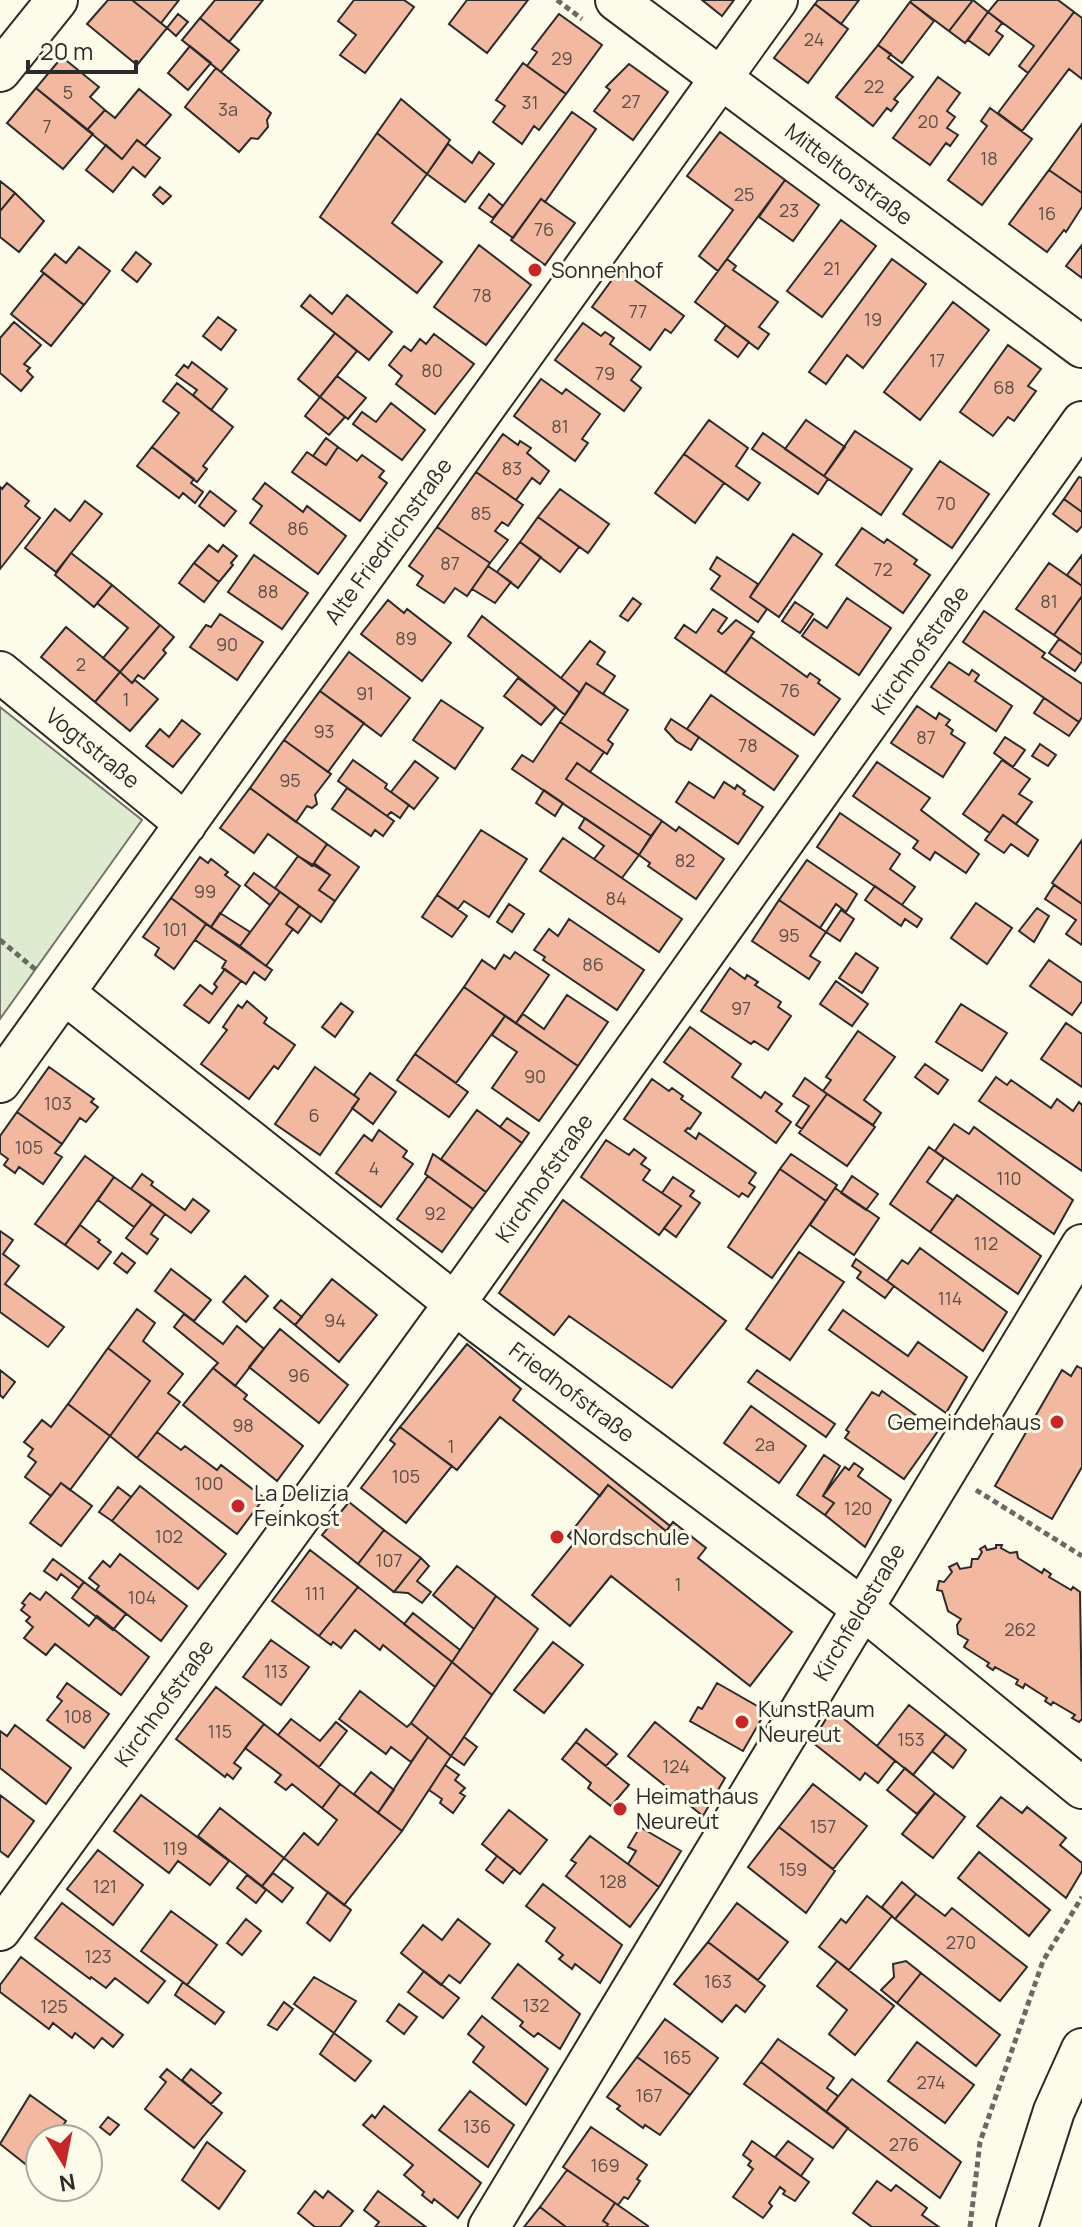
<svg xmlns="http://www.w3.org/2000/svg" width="1082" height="2227" font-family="Manrope,sans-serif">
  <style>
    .green { fill: #deebd1; stroke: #74746e; stroke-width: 2 }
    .building { fill: #f2b8a0; stroke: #2b2b2b; stroke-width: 2 }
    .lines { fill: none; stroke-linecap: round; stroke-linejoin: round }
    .minor-casing { stroke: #2b2b2b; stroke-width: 44 }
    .path { stroke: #6a6964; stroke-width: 5; stroke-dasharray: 6 4; stroke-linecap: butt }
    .minor { stroke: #fdfbea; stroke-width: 40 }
    .poi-dot { fill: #c62828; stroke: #fdfbea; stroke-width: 3 }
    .labels { text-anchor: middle; stroke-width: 6; stroke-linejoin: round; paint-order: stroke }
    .number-label { font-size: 18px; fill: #5d4e48 }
    .street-label { font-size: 22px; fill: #2b2b2b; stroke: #fdfbea }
    .poi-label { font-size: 22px; fill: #2b2b2b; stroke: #fdfbea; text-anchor: start }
  </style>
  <rect width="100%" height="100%" fill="#fdfbea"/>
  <path class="green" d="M0,707l142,113 -142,199z"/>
  <path class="building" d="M108,0h24l35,28 -30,37 -50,-41z
    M132,0h47l-18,23z
    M215,0h48l-34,42 -29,-24z
    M354,0h50l10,7 -49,66 -25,-18 16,-20 -18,-14z
    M467,0h61l-41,53 -38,-29z
    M702,0h32l-12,16z
    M818,0h41l-18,24 -26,-20z
    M912,0h61l-24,31 -39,-29z
    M973,0l15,12 -23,31 -16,-12z
    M998,0h60l16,12 -46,61 -9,-7 15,-20 -46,-34z
    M910,2l24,19 -32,42 -24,-18z
    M815,4l33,25 -40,54 -34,-25z
    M988,12l14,11 -6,8 7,5 -14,19 -21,-15z
    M1074,12l8,6v61l-13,-10 -47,62 -24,-18z
    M178,14l10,8 -12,14 -9,-8z
    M559,14l43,31 -36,49 -39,-28 10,-14 -5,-3z
    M200,18l39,32 -18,22 -39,-32z
    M878,45l13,9 -3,4 25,19 -19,22 4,3 -7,9 -4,-3 -14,18 -37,-29z
    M190,46l21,17 -23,27 -20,-17z
    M62,57l37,30 -9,10 15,13 -18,20 -51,-42z
    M523,63l43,31 -27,36 -5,-4 -12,18 -29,-22 12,-16 -9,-6z
    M629,64l39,28 -35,48 -39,-29 16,-21 -4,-3z
    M216,68l55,45 -4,7 1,7 -10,12 -7,-1 -12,14 -54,-45z
    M938,77l22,16 -13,18 8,6 -8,11 11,7 -8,11 -4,-3 -16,22 -37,-27z
    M36,88l57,46 -30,35 -56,-46z
    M139,89l32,26 -26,31 -8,-6 -15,19 -35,-29 18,-20 10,8z
    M401,99l49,41 -23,34 -50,-41z
    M990,108l42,31 -50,66 -34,-25 39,-54 -6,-5z
    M572,112l24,17 -51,73 -4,-3 -28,39 -22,-16z
    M1082,124v69l-33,-23z
    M720,132l65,48 -67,91 -19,-15 34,-46 -46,-34z
    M377,133l50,41 -35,49 50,39 -25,31 -97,-76z
    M137,140l23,18 -15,19 -12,-10 -20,25 -27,-22 20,-25 16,14z
    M448,144l24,19 7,-11 15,12 -29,38 -38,-28z
    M1049,170l33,23v14l-16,25 -2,-2 -17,22 -38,-28z
    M785,180l34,25 -26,36 -34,-24z
    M0,181l15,12 -15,18z
    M160,187l11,9 -8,8 -10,-9z
    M15,193l29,28 -25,31 -19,-15v-26z
    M489,194l14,12 -10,12 -14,-10z
    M541,199l34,24 -30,42 -34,-25z
    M841,220l35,26 -54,71 -35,-26z
    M479,245l52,40 -45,60 -52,-38z
    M1082,245v33l-16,-12z
    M79,247l31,24 -26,34 -43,-34 14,-17 11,9z
    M136,252l15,12 -14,18 -15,-12z
    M727,259l9,7 -3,4 45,32 -19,25 10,7 -11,15 -63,-47z
    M892,259l34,25 -63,84 -16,-13 -21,29 -17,-12z
    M620,269l64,47 -13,17 -6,-4 -15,21 -58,-43z
    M44,273l40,32 -33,41 -40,-32z
    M310,295l22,19 15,-19 45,37 -23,28 -68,-54z
    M953,302l36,28 -69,90 -36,-28z
    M218,317l18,13 -15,20 -18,-14z
    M14,322l27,23 -17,19 6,4 -3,3 6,6 -12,14 -21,-18v-35z
    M583,323l18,13 4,-4 9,6 -4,6 31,23 -10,13 10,8 -17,23 -69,-51z
    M726,325l23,17 -11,15 -23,-17z
    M335,333l22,18 -37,46 -22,-18z
    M434,334l40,30 -39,50 -39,-30 6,-8 -13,-11 15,-19 7,5 9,-12 6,5z
    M1008,345l33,24 -13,17 8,5 -22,30 -6,-4 -15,19 -33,-24z
    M192,362l35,27 -16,21 -18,-15 4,-5 -21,-15 8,-10 4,3z
    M337,376l29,22 -18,21 -28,-22z
    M541,379l21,15 4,-5 34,25 -18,25 6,4 -13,18 -61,-45z
    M177,383l56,44 -30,39 4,3 -10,13 -45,-35 27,-34 -16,-12z
    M320,397l25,20 -16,18 -24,-19z
    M391,403l34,27 -23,30 -49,-36 9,-12 14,10z
    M709,420l39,28 -12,18 24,17 -12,17 -64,-46z
    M806,420l39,27 -21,29 -39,-27z
    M855,431l57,38 -31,46 -57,-39z
    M763,433l65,46 -10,15 -66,-45z
    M503,434l15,11 2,-4 11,7 -4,5 22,18 -9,13 -8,-6 -16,22 -40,-28z
    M326,438l12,9 -12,18 -13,-9z
    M152,447l42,32 -3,4 12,9 -8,11 -12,-10 -4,5 -42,-32z
    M338,447l19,14 5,-6 22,16 -5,6 8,6 -27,38 -68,-49 15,-20 19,13z
    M684,454l40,29 -29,40 -40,-30z
    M940,461l49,33 -37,54 -49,-34z
    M476,472l47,33 -15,21 -6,-4 -7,9 13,9 -18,23 -53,-36z
    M1079,477l3,1v34l-18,-13z
    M7,483l22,18 -4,5 15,12 -40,51v-82l2,2z
    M265,483l38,29 4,-6 39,30 -28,38 -68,-51 12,-17 -9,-7z
    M560,489l49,35 -21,29 -50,-36z
    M210,491l26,20 -12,15 -25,-20z
    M1064,499l18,13v14l-5,6 -24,-18z
    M85,501l17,13 -46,58 -31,-24 30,-39 15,12z
    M538,517l41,30 -19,25 -40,-30z
    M437,527l53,36 -23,33 -12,-8 -11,15 -27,-18 6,-9 -14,-10z
    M862,528l22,15 3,-4 30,21 -3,4 16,11 -27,38 -67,-48z
    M793,534l29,20 -43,63 -29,-20z
    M520,542l21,15 -23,31 -21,-16z
    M209,545l9,7 5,-7 14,11 -6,7 2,2 -14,17 -25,-19z
    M71,553l41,32 -18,22 -39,-32z
    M254,555l54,38 -26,36 -54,-37z
    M1082,555v31l-15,-11z
    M717,557l41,27 -8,13 17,12 -9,13 -47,-33 9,-13 -10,-7z
    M194,563l25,19 -15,20 -25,-19z
    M1049,563l33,23v10l-28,39 -38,-26z
    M488,566l23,16 -16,21 -23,-14z
    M112,585l48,40 -40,47 -17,-14 25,-30 -31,-25z
    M1082,596v59l-28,-20z
    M633,598l8,6 -13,17 -8,-5z
    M847,598l44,30 -32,47 -57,-39 12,-17 13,9z
    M388,600l16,13 3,-4 44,34 -29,38 -61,-47z
    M795,602l18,12 -13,19 -18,-12z
    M713,609l14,9 -9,13 4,3 14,-14 18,12 -29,41 -50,-35 9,-13 12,8z
    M984,611l61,42 -3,4 40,27v33l-3,5 -116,-80z
    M220,614l43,28 -26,38 -47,-33 16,-22 5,2z
    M482,616l98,77 -15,22 -97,-79z
    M160,625l14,12 -11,13 3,3 -22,26 -6,-4 -6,8 -12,-11z
    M66,627l54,45 -25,30 -54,-45z
    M751,637l56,40 3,-4 10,7 -2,3 22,16 -26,36 -89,-62z
    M1059,639l23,16v6l-7,10 -26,-18z
    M590,641l15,11 -8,12 18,12 -12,18 -17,-11 -6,10 -19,-15z
    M349,652l61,46 -29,38 -61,-45z
    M949,662l20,13 3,-5 7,5 -4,6 37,25 -16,25 -65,-44z
    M120,672l12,11 3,-3 23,19 -28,32 -35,-29z
    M518,678l38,29 -15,18 -37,-29z
    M586,683l42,27 -20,30 5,4 -6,10 -47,-32z
    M320,691l44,32 -36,49 -44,-32z
    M711,695l87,61 -24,34 -87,-61z
    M1044,698l35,24 -10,14 -35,-23z
    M441,700l42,28 -28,41 -42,-29z
    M917,706l19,13 3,-6 11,7 -4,5 7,5 -2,4 14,9 -22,34 -52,-34z
    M671,719l28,18 -8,13 -15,-9 -11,-12z
    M182,720l18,14 -27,33 -27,-21 14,-17 9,8z
    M560,722l44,30 -14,20 -13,-9 -11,16 85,57 -12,19 -127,-86 10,-14 11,7z
    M1005,737l20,13 -12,17 -19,-14z
    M284,740l47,34 -16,21 2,9 -5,4 -5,-2 -11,16 -46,-34z
    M1040,744l16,11 -8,11 -16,-10z
    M353,760l34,24 -2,4 24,17 -9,13 -9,-6 -4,4 -49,-35z
    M1002,760l28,19 -11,15 13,8 -16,22 -13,-9 -13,18 -27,-19z
    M415,761l23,17 -24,31 -23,-17z
    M877,762l53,36 -9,12 58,44 -13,19 -31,-21 -5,8 -17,-12 5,-7 -65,-45z
    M577,763l85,58 -11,15 -85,-57z
    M689,782l25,16 10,-16 11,7 2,-4 8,6 -2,3 20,13 -25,37 -62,-42z
    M250,788l77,56 -15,22 -44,-32 -14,19 -34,-25z
    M347,788l47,33 -11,15 -8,-6 -4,6 -39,-27z
    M544,790l19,13 -8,13 -19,-13z
    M840,813l60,41 -10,15 25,18 -13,18 -85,-58z
    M1003,815l35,25 -10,16 -17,-12 -7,9 -19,-13z
    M585,818l54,37 -17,23 -28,-19 10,-13 -25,-18z
    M662,821l14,10 3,-4 45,32 -28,40 -48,-33 2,-3 -11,-8z
    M481,830l46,29 -38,58 -25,-16 -6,8 -21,-14z
    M563,838l119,81 -23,33 -119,-81z
    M1082,840v64l-30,-21z
    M327,844l32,23 -24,34 -16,-11 11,-15 -16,-12z
    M298,856l32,19 -11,15 16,11 -14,21 -46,-34z
    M200,857l8,6 3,-4 17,13 -3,3 15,11 -29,41 -40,-29z
    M807,860l50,34 -11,18 -10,-8 -16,24 -41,-28z
    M254,873l26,19 -10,13 -25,-20z
    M1054,885l28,19v41l-16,-11 10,-14 -31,-21z
    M875,886l47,33 -5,8 -12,-8 -4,7 -36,-26z
    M280,892l19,14 -13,18 7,5 -27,37 -26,-20z
    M437,895l30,21 -15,21 -30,-20z
    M171,898l35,26 -32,45 -19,-14 4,-7 -16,-11z
    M779,900l47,32 -16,24 10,6 -11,17 -57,-38z
    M976,903l36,25 -25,36 -36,-26z
    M509,904l15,10 -12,18 -15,-10z
    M299,906l12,9 -13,18 -12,-9z
    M1037,908l12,8 -15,26 -15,-11z
    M841,910l13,9 -14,22 -14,-9z
    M220,913l30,19 -10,14 -29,-19z
    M569,919l75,51 -27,40 -74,-50 2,-3 -11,-7 15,-21 9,7z
    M206,924l66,46 -7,10 -11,-8 -8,12 -24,-16 4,-7 -31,-21z
    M515,952l34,23 -33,48 -52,-36 18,-27 13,9 9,-14 6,4z
    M856,953l22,15 -16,25 -23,-15z
    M1049,960l33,23v18l-10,14 -42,-29z
    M730,968l15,11 2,-4 11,7 -3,3 26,17 -3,5 13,9 -23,34 -14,-9 -3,3 -50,-33z
    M225,969l16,12 -32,42 -25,-18 16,-20 12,9 5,-7 -3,-3z
    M836,981l32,23 -16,22 -32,-22z
    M464,987l41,29 -49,67 -41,-29z
    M567,995l41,27 -30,44 -62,-43 7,-9 21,15z
    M247,1001l20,17 -3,5 31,22 -17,24 -4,-3 -25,33 -48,-35 26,-34 -4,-3 15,-22 4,3z
    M341,1003l12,9 -18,25 -13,-10z
    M961,1004l46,29 -25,38 -46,-29z
    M505,1016l73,50 -39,55 -47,-33 25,-36 -25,-17z
    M1066,1023l16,11v53l-41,-28z
    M690,1027l51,37 -9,13 29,21 4,-6 17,12 -6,7 15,11 -15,21 -112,-81z
    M858,1031l37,26 -31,43 17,13 -8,12 -50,-34 8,-11 -5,-3z
    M415,1054l53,38 -19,25 -52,-37z
    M925,1064l23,16 -10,14 -23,-17z
    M49,1067l45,32 -3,3 7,5 -12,15 -6,-4 -18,26 -45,-32z
    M315,1067l44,32 -39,56 -45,-31z
    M370,1073l26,19 -23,32 -21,-16 7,-9 -5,-4z
    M996,1077l11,8 4,-5 40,28 6,-9 16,12 6,-9 3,3v66l-103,-70z
    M805,1078l22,16 -25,35 -6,-4 13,-19 -16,-10z
    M652,1079l17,12 3,-3 11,8 -2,3 20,14 -11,16 -2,-1 -3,3 11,8 3,-6 57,40 -7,10 6,4 -7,10 -6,-4 -3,4 -115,-78z
    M827,1094l48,33 -28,39 -48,-33z
    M477,1110l45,33 -36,49 -45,-33z
    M17,1112l45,32 -7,9 7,4 -19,27 -24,-17 -4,6 -11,-8 4,-6 -8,-6v-17z
    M507,1118l22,15 -7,10 -22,-16z
    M954,1124l15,10 5,-7 99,73 -19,34 -119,-83z
    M379,1130l28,21 -4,6 10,7 -32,43 -45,-34 28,-38 8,6z
    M606,1140l23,15 5,-6 12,9 -5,6 9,6 -7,10 38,26 -22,29 -78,-58z
    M929,1147l15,11 -17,24 26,18 -23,32 -40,-28z
    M433,1154l53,38 -13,17 -48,-35z
    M791,1154l46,31 -11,16 -46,-32z
    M85,1156l29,21 -49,68 -30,-21z
    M780,1169l46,32 -54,77 -44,-31z
    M142,1174l11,8 -2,3 34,25 8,-11 16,12 -18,22 -60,-44z
    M428,1176l45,33 -31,43 -45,-33z
    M852,1176l26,18 -12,16 -25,-17z
    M114,1177l38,27 -18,23 -36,-27z
    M673,1177l21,14 -4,5 10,7 -24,34 -12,-9 17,-22 -19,-13z
    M835,1188l44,30 -25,37 -44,-30z
    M957,1195l84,61 -23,38 -88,-62z
    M563,1200l163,121 -54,67 -103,-72 -15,19 -55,-42z
    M152,1204l13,10 -14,20 7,5 -11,15 -21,-16z
    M80,1225l20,15 -2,2 13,10 -13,17 -33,-24z
    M0,1231l13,9 -10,14 16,12 -14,18 59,43 -16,20 -48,-35z
    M920,1248l87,64 -24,39 -96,-70 15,-21 6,4z
    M799,1252l45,30 -54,78 -44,-31z
    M122,1253l13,10 -8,10 -13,-10z
    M856,1259l38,27 -9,12 -28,-20 4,-6 -9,-6z
    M171,1269l40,31 -17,21 -39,-30z
    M245,1276l23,20 -22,26 -23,-20z
    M332,1279l45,36 -38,47 -44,-37z
    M281,1300l21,17 -7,8 -21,-17z
    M137,1309l18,14 -12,18 40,33 -15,19 12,9 -43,56 -27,-22 40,-55 -42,-33z
    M843,1310l65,46 10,-14 49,35 -21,36 -117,-83z
    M184,1314l39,30 14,-18 27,23 -29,37 -22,-18 5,-5 -44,-36z
    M280,1329l68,56 -29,38 -70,-56z
    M467,1344l54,45 -8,11 157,126 -4,5 -58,-46 -8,11 -100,-79 -43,53 -57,-43z
    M108,1348l42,33 -40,55 -42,-32z
    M1077,1366l5,3v98l-30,52 -57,-33 67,-116 9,6z
    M213,1368l34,27 -3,4 59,47 -26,35 -94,-76z
    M0,1370l15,12 -12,16 -3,-3z
    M757,1370l78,54 -9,13 -78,-55z
    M882,1391l56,40 -34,48 -59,-41 4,-6 -3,-2 26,-38 7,4z
    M68,1404l42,32 -40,54 -9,-7 -10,13 -26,-19 11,-15 -8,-6 5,-7 -9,-7 18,-22 9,7z
    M751,1406l55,40 -27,37 -55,-40z
    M400,1427l52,39 -46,57 -45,-35 34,-44 -5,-4z
    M157,1432l24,18 4,-4 32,24 4,-5 43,33 -27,36 -100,-76z
    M824,1455l16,11 -17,30 11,7 -9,12 -28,-20z
    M854,1463l9,6 -5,7 33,24 -26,47 -40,-32 9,-12 -11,-7 22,-29 4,3z
    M61,1483l31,23 -31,40 -31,-23z
    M608,1485l58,46 7,-9 33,26 -8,10 94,74 -42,54 -139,-110 -41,50 -38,-31 43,-53 -7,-6z
    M140,1486l86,68 -28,35 -86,-68z
    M118,1487l13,10 -19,24 -13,-9z
    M349,1502l35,28 -26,34 -36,-29z
    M384,1530l37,28 -27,34 -36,-28z
    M996,1545h6l-1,3 9,5 7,-1 1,6 24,15 2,-4 7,5 -2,3 22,13 2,-3 7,5 2,127 -3,3 -7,-4 3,-3 -22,-13 -2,3 -6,-4 2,-3 -22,-14 -2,4 -7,-4 2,-4 -23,-13 -2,3 -6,-4 2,-3 -25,-16 4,-7 -10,-6 -1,-9 4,-6 -13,-8 -6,-20 -5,-1 2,-9 5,1 8,-10 -3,-5 8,-4 3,6 11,-2 1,-8h6l4,-7 -2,-3 5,-3 2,4 9,-2z
    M310,1550l48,37 -39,49 -47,-35z
    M120,1554l67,52 -26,35 -65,-51 3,-4 -10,-8 14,-17 7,6z
    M421,1558l8,8 -12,15 14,11 -9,11 -14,-10 -14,-1z
    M53,1559l31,23 -5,6 -18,-14 -4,6 -13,-9z
    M457,1566l39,30 -22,33 -41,-34z
    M84,1582l42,32 -13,16 -41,-32z
    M358,1587l94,75 -17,25 -52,-42 -3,5 -25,-20 -14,18 -8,-6 -2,3 -12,-9z
    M46,1592l43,34 8,-10 52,41 -28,38 -66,-51 -9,11 -22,-17 9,-11 -7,-6 4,-4 -9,-7 4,-5 -3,-2 8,-10 10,7z
    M496,1596l42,33 -46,66 -40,-33z
    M413,1613l47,37 -8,12 -48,-38z
    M271,1640l38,27 -28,38 -38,-28z
    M553,1642l30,23 -39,48 -30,-23z
    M452,1662l40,33 -41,61 -40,-33z
    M67,1683l42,31 -25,34 -37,-28 15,-19 -5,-4z
    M717,1683l49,28 -23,40 -53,-30 8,-14 4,2z
    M216,1687l48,37 -30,39 7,5 -8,11 -6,-5 -2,3 -49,-38z
    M360,1691l47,36 4,-4 17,14 -17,25 -20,-15 -5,7 -47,-35z
    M909,1705l37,29 -33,41 -36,-29z
    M832,1709l63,52 -17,22 -13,-10 -5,7 -48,-38z
    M291,1719l29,22 16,-19 11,9 -28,36 -41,-32z
    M655,1722l70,56 -22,38 -75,-60z
    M264,1724l76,60 -18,24 -30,-24 -6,6 -11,-8 6,-7 -36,-27z
    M15,1725l56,43 -25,36 -46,-36v-37l7,5z
    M586,1729l31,25 -11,12 -30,-24z
    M946,1734l20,16 -13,18 -21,-17z
    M428,1737l23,19 -49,75 -24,-18z
    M464,1737l13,10 -13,18 -13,-9z
    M576,1742l53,43 -18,21 -23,-18 3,-5 -29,-24z
    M445,1765l14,10 -4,5 10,8 -5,5 5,3 -12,17 -13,-10 2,-4 -13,-9z
    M905,1768l30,25 -18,21 -30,-24z
    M371,1772l23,18 -16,23 -24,-19z
    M340,1784l62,47 -58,74 -60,-47 20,-25 14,12 19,-25 -15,-12z
    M813,1784l54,42 -34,43 -54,-42z
    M935,1793l30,24 -32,41 -31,-24z
    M0,1795l34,26 -26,36 -8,-6z
    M141,1795l88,66 -19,24 -32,-24 -9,12 -55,-42z
    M1001,1797l21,16 5,-6 39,31 -6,7 22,18v8l-16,27 -89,-72z
    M220,1808l64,50 -22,28 -64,-50z
    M509,1810l38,30 -27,34 -38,-30z
    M640,1827l41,24 -22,36 -31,-23 8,-13 -8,-4z
    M779,1827l56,44 -29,42 -58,-46z
    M590,1836l69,51 -29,40 -64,-51 10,-13 -5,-3z
    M98,1850l45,35 -30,40 -46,-36z
    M979,1852l71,58 -21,26 -71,-58z
    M497,1856l17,13 -11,14 -17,-13z
    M273,1873l20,15 -11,14 -20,-16z
    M247,1875l19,15 -10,13 -19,-15z
    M902,1882l14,12 -21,25 -13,-12z
    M543,1884l79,61 -22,38 -25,-19 -3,5 -13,-10 4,-4 -17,-14 9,-13 -29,-22z
    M328,1892l23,18 -21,31 -23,-18z
    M916,1894l29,22 7,-8 75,59 -27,34 -105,-82z
    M867,1896l25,20 -43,54 -30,-23 22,-28 5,4z
    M62,1903l103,78 -17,22 -33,-25 -9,10 -15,-11 -1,2 -55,-41z
    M737,1903l51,39 -30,38 -50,-38z
    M171,1911l46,34 -30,40 -46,-34z
    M246,1919l15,12 -19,24 -15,-12z
    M458,1919l32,25 -30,39 -11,-8 -8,10 -40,-32 22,-28 19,15z
    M708,1942l57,44 -20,26 -9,-7 -14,17 -48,-38z
    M21,1957l102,78 -10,12 -11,-9 -8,10 -19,-15 -3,5 -19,-15 -4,6 -49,-37v-7z
    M837,1961l57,45 -39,49 -26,-21 18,-24 -30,-24z
    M906,1961l15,12 -24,30 -16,-13 13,-13 -1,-13z
    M518,1964l62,50 -20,35 -22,-16 -4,4 -14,-11 3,-4 -31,-24z
    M424,1971l35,27 -16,20 -35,-26z
    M921,1973l79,62 -24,31 -79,-63z
    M314,1977l42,24 -22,32 -40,-29z
    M183,1982l41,30 -9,12 -40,-29z
    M284,2002l9,7 -16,21 -9,-5z
    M399,2004l18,13 -13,17 -17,-13z
    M482,2016l66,53 -22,36 -53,-43 11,-15 -16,-13z
    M665,2019l53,39 -28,37 -53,-38z
    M334,2033l37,28 -16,20 -35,-27z
    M778,2039l56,39 -7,10 11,8 -12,16 -65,-50z
    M917,2042l57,43 -29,38 -57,-42z
    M637,2057l53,38 -30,40 -15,-10 -2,3 -26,-19 3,-3 -13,-9z
    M761,2062l87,66 -15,20 -89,-64z
    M167,2069l55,44 -28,35 -49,-39 21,-27 -6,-5z
    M191,2069l30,24 -10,11 -29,-24z
    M852,2079l109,83 -21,36 -114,-86z
    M470,2091l44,34 -26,42 -49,-37z
    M30,2095l36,26 -12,18h-14v21l-7,10 -33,-26z
    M384,2106l97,77 -23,35 -24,-19 -2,4 -10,-8 2,-3 -20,-17 9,-10 -50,-40 9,-10 3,3z
    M108,2117l11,8 -9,10 -10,-8z
    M591,2127l56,38 -10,14 3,2 -12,18 -4,-2 -6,8 -55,-38z
    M752,2141l57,41 -14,19 -12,-7 2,-3 -5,-4 -11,16 3,3 -9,12 -30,-21 20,-28 -5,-4 3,-4 -8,-6z
    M788,2141l25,18 -12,17 -26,-19z
    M207,2142l38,29 -26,38 -37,-29z
    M567,2170l48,33 -12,18 5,3 -2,3h-40l-26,-20z
    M877,2181l14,10 5,-6 31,23 -5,7 17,12h-67l-19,-14z
    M315,2191l8,7 5,-7 25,20 -13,16h-25l-17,-14z
    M378,2191l48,36h-51l4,-5 -15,-12z
    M615,2203l33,23v1h-42l2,-3 -5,-3z
    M540,2207l26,20h-42z"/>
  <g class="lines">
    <defs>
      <path id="minor" d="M616,0l466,347
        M0,71l57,-71
        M0,672l186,152
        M64,993l418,332 380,283 220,180
        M0,1082l777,-1082
        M0,1930l455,-627 627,-881
        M489,2227l593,-982
        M1017,2227l37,-116 28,-62"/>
    </defs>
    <use href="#minor" class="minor-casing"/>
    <path class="path" d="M557,0l25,19
      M0,940l36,30
      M976,1490l106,66
      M970,2227l10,-85 63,-181 39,-64"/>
    <use href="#minor" class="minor"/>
  </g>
  <g class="poi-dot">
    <circle cx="535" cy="270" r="8"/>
    <circle cx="1057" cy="1422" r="8"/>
    <circle cx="238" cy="1506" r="8"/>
    <circle cx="557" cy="1537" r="8"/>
    <circle cx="742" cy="1722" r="8"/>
    <circle cx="620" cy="1809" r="8"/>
  </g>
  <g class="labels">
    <g class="number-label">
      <text x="814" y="46">24</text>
      <text x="562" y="65">29</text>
      <text x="874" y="93">22</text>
      <text x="68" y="99">5</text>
      <text x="631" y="108">27</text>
      <text x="530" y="109">31</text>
      <text x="228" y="116">3a</text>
      <text x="928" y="128">20</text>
      <text x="47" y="133">7</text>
      <text x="989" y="165">18</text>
      <text x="744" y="201">25</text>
      <text x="789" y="217">23</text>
      <text x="1047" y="220">16</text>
      <text x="544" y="236">76</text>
      <text x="832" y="275">21</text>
      <text x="482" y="302">78</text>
      <text x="638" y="318">77</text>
      <text x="873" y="326">19</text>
      <text x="937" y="367">17</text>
      <text x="432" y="377">80</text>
      <text x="605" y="380">79</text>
      <text x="1004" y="394">68</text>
      <text x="560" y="433">81</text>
      <text x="512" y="475">83</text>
      <text x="946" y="510">70</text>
      <text x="481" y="520">85</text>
      <text x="298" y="535">86</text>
      <text x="450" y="570">87</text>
      <text x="883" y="576">72</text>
      <text x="268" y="598">88</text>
      <text x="1049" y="608">81</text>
      <text x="406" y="645">89</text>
      <text x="227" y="651">90</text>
      <text x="81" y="671">2</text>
      <text x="790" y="697">76</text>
      <text x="365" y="700">91</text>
      <text x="126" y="706">1</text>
      <text x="324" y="738">93</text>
      <text x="926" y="744">87</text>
      <text x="748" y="752">78</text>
      <text x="290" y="787">95</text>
      <text x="685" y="867">82</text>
      <text x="205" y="898">99</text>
      <text x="616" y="905">84</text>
      <text x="175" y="936">101</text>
      <text x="789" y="942">95</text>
      <text x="593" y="971">86</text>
      <text x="741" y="1015">97</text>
      <text x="535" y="1083">90</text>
      <text x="58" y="1110">103</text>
      <text x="314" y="1122">6</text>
      <text x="29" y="1154">105</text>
      <text x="374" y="1175">4</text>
      <text x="1009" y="1185">110</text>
      <text x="435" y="1220">92</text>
      <text x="986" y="1250">112</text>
      <text x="950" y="1305">114</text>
      <text x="335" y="1327">94</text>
      <text x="299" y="1382">96</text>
      <text x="243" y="1432">98</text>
      <text x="765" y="1451">2a</text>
      <text x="451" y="1453">1</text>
      <text x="406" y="1483">105</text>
      <text x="209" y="1490">100</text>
      <text x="858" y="1515">120</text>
      <text x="169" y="1543">102</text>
      <text x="389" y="1567">107</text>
      <text x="678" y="1591">1</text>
      <text x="315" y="1600">111</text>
      <text x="142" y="1604">104</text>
      <text x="1020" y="1636">262</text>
      <text x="276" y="1678">113</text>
      <text x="78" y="1723">108</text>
      <text x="220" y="1738">115</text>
      <text x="911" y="1746">153</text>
      <text x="676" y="1773">124</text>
      <text x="823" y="1833">157</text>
      <text x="175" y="1855">119</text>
      <text x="793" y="1876">159</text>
      <text x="613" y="1888">128</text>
      <text x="105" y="1893">121</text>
      <text x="961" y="1949">270</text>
      <text x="98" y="1963">123</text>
      <text x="718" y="1988">163</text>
      <text x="536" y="2012">132</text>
      <text x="54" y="2013">125</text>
      <text x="677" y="2064">165</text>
      <text x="931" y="2089">274</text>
      <text x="649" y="2102">167</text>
      <text x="477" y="2133">136</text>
      <text x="904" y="2151">276</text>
      <text x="605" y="2172">169</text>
    </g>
    <g class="street-label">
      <text transform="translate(849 174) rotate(37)" y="8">Mitteltorstraße</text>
      <text transform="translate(388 541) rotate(-54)" y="8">Alte Friedrichstraße</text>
      <text transform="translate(920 650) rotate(-55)" y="8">Kirchhofstraße</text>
      <text transform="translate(93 748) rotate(39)" y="8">Vogtstraße</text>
      <text transform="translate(544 1178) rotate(-55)" y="8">Kirchhofstraße</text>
      <text transform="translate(572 1392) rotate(37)" y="8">Friedhofstraße</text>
      <text transform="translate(859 1612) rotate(-59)" y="8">Kirchfeldstraße</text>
      <text transform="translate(164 1703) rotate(-54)" y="8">Kirchhofstraße</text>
    </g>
    <g class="poi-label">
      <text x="551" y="278">Sonnenhof</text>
      <text x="1041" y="1430" text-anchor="end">Gemeindehaus</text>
      <text x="254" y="1501">La Delizia<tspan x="254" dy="25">Feinkost</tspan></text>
      <text x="573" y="1545">Nordschule</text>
      <text x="758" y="1717">KunstRaum<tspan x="758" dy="25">Neureut</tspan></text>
      <text x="636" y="1804">Heimathaus<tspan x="636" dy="25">Neureut</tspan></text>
    </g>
  </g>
  <g transform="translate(64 2163) rotate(170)"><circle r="38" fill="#fdfbea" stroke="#a9a89e" stroke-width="2"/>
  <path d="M0-6L14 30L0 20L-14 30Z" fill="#c62828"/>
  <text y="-12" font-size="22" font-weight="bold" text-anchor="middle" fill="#2b2b2b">N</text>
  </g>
  <path d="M28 60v12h108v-12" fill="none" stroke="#2b2b2b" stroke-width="4"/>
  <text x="40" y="60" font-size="24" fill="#2b2b2b" stroke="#fdfbea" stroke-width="6" paint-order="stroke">20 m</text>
</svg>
